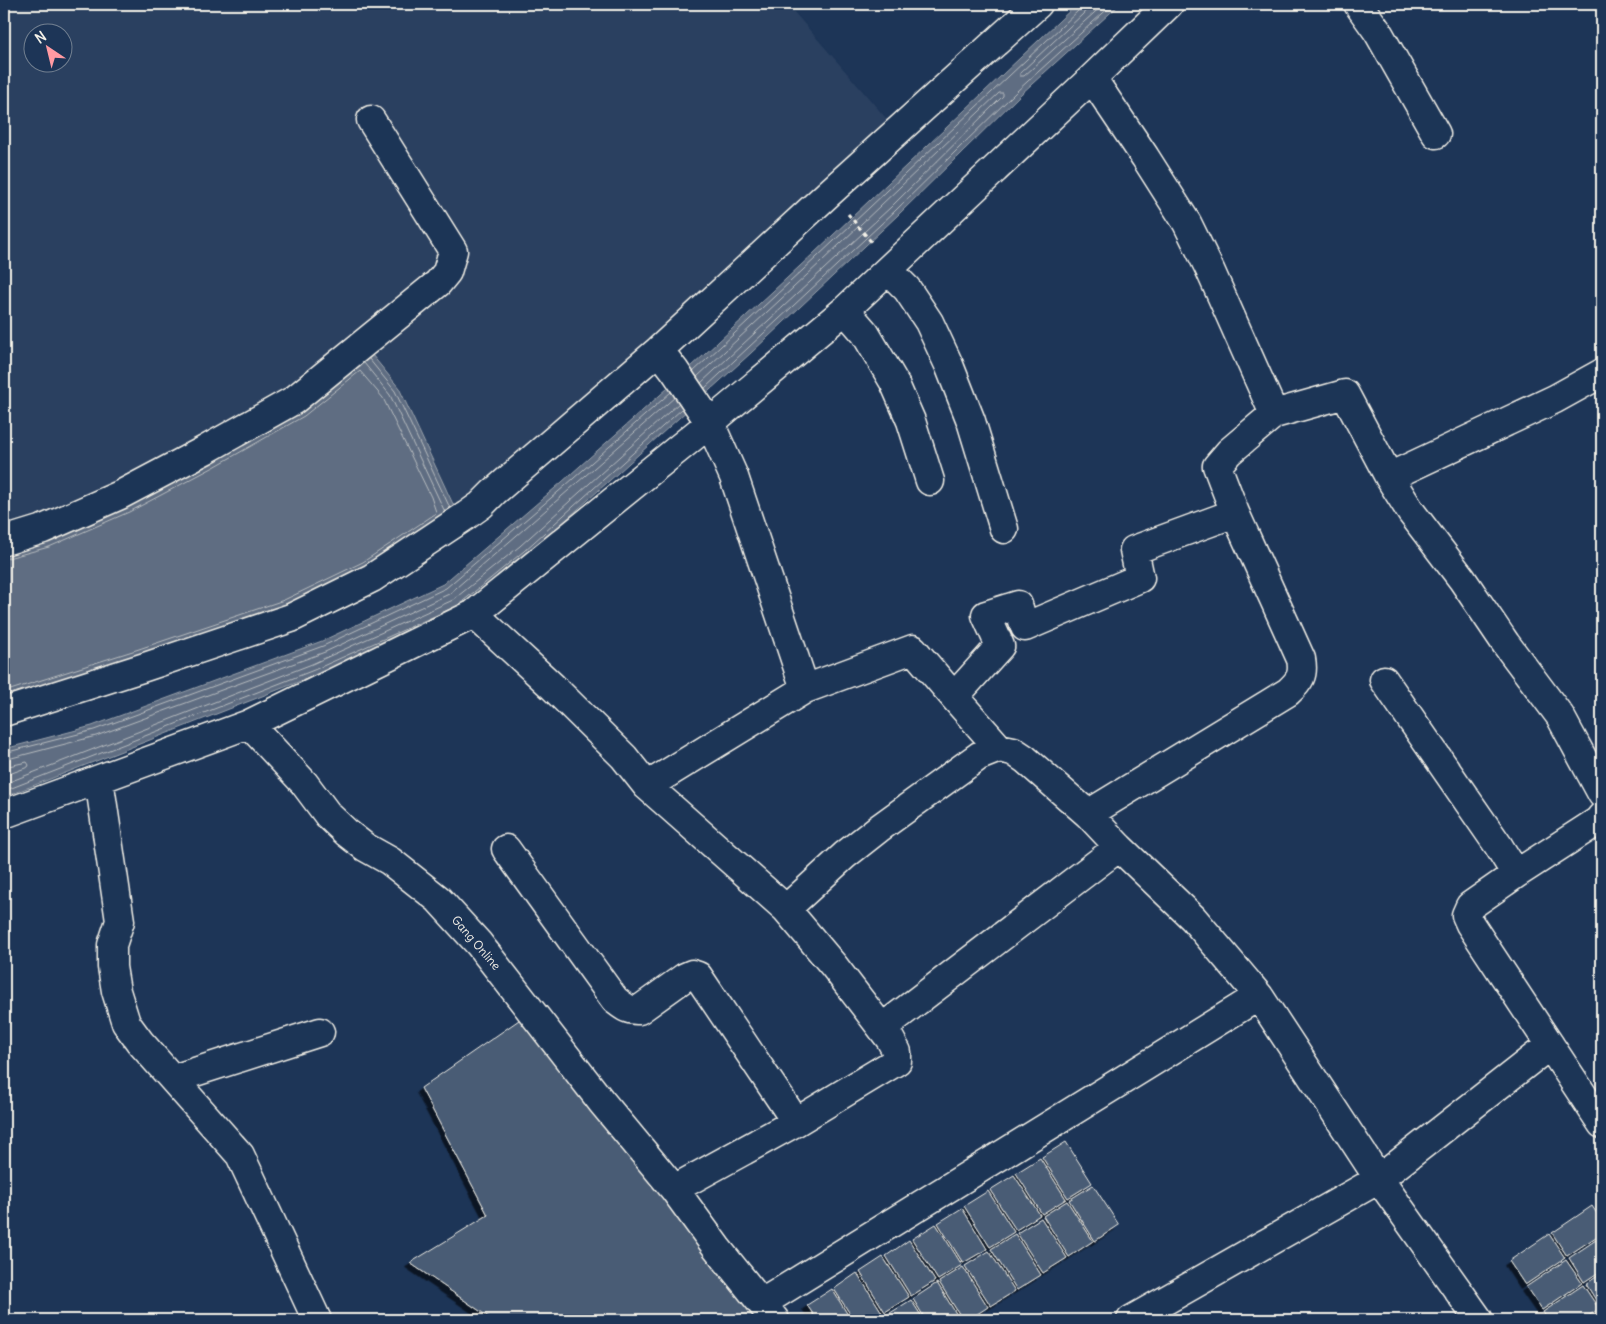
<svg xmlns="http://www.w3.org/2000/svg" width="1606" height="1324" font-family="Delius,sans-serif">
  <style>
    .built { fill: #2a4060; fill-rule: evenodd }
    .water { fill: #5e6d82; stroke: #9aa2ab }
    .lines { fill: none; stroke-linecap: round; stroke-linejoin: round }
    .shore { stroke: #b8bcbf; stroke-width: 1 }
    .building { fill: #485b74; stroke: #f4f1e8; filter: url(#shadow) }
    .minor-casing { stroke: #f4f1e8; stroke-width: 31 }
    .path { stroke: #f4f1e8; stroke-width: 3; stroke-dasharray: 4 4; stroke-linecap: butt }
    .minor { stroke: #1d3557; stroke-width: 28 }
    .labels { text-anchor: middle; stroke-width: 4.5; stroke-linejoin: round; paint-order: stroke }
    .street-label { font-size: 12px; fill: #f4f1e8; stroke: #1d3557 }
  </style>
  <defs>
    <filter id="shadow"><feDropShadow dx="-4.5" dy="4.5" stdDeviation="0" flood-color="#0009"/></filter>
  </defs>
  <rect width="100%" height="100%" fill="#1d3557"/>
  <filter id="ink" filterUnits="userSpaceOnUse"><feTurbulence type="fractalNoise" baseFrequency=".02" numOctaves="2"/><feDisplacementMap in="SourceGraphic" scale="10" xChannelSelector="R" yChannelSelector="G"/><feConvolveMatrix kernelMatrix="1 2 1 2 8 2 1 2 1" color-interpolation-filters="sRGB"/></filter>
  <g filter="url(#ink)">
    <path class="built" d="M4,4h783l111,128 -438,383 -7,-11 -5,-14 -154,-90 -290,141zM32,32h30v30h-30z"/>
    <path class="water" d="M1077,4h43l-99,90 -123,121 -147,138 -224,202 -68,55 -143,65 -312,122v-48l88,-23 230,-85 121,-57 119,-102 115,-102 136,-126z
      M363,344l36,44 54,116 7,11 -87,63 -369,134v-171l116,-46z"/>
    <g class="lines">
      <path class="shore" d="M1087,4l-1,6 -3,4 -63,59v3h4l80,-72
        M369,359l26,32 55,117
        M364,363l26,32 55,117
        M693,372l124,-115 262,-247 1,-6
        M697,377l124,-115 178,-169h4v3l-112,111 -190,176
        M705,388l190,-177 122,-120 96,-87
        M4,559l45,-12 80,-35 85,-45 90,-51 56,-45 23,27 48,99 5,15 -1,2 -72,48 -79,38 -145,49 -135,43
        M4,753l90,-23 229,-84 123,-58 119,-102 106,-94
        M4,760l92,-24 229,-84 124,-58 120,-104 106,-93
        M4,767l23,-5 2,3 -1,2 -24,9
        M4,784l308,-120 141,-64 67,-54 159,-143
        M4,791l310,-121 143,-64 67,-55 158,-142"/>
    </g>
    <path class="building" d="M532,1011l243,309h-282l-83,-57 78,-48 -67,-127z
      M1066,1142l26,41 -24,15 -26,-41z
      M1040,1158l26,41 -24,15 -26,-41z
      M1014,1175l26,40 -24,15 -26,-40z
      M1093,1185l26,40 -24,16 -26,-41z
      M988,1191l26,41 -24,15 -26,-41z
      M1067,1201l26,40 -24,16 -26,-41z
      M1592,1206l10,15v12l-35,23 -15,-23z
      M962,1208l25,41 -24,14 -25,-40z
      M1041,1218l26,40 -24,15 -26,-40z
      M936,1224l26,41 -24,15 -26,-41z
      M1015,1234l26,41 -24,15 -26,-41z
      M1549,1234l16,24 -40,27 -16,-24z
      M1602,1236v34l-18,12 -15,-24z
      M909,1240l26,41 -24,15 -25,-40z
      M989,1251l26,40 -24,15 -26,-40z
      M883,1257l26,40 -24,15 -25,-40z
      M1566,1260l16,23 -40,27 -16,-23z
      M963,1267l25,40 -20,13h-5l-24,-38z
      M857,1273l26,41 -10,6h-19l-20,-31z
      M1602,1273v34l-1,1 -15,-24z
      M937,1283l23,37h-34l-13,-21z
      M1583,1285l16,24 -17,11h-34l-5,-8z
      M832,1289l19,31h-34l-10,-15z
      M911,1300l13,20h-34l-3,-5z
      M1600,1311l2,3v6h-16z"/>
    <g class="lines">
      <defs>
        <path id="minor" d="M1358,4l20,28 58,102
          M888,270l19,19 22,33 20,43 22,56 33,108
          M845,310l20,23 29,49 17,39 19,60
          M659,350l16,21 35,52 24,54 71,212 108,-40 41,48
          M1274,414l71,-20 44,83 22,35 51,67 44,65 54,72 42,78
          M1389,477l166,-78 47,-26
          M4,541l39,-12 77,-34 85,-45 89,-50 144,-117 9,-11 6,-21 -82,-131
          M474,614l79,73 71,70 23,29 139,123 48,57 56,73 7,13v9l-101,61 -122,67
          M1384,680l114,165 18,29 -46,32 -4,9 4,9 132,200
          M4,712l141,-45 146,-49 81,-40 95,-63 14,-10 13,-13 165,-142 169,-156 210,-190
          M249,724l55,59 24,32 19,18 18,14 25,14 48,38 41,45 122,157 73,88 43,59 58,72
          M999,748l-45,-51 46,-51 -14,-31 32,-10 7,22 115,-49 -6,-28 101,-37
          M99,779l21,142 -8,24v22l4,24 10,32 14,19 100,113 77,165
          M647,786l158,-97
          M4,814l245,-90 225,-110 236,-191 135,-113 247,-232 77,-74
          M1088,814l200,-122c12,-11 16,-17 13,-33l-66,-146 -18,-47 12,-14 45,-38 -64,-144 -23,-47 -42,-66 -53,-79
          M506,849l109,151c8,6 13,11 24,10l46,-33 7,-3 6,2 98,146
          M1516,874l82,-53 4,-5
          M786,909l59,-54 33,-26 101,-73 20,-8 14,3 12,8 63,55 31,33 74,71 66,78 120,183 100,141
          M882,1028l237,-181
          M173,1079l147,-47
          M762,1303l497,-307
          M1131,1320l248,-141 171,-134"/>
      </defs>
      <use href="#minor" class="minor-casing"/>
      <path class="path" d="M848,214l25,30"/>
      <use href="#minor" class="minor"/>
    </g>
  </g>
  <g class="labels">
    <g class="street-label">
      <text transform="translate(476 943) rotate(49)" y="4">Gang Online</text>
    </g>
  </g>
  <rect width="1606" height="1324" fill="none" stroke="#1d3557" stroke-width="20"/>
  <rect x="10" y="10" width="1586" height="1304" fill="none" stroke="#f4f1e8" stroke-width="2" filter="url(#ink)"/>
  <g transform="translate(48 48) rotate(325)"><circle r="24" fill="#1d3557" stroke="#738091"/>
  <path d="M0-4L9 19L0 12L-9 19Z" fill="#ff9aa2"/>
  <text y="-8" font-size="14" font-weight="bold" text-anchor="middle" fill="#f4f1e8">N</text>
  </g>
</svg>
